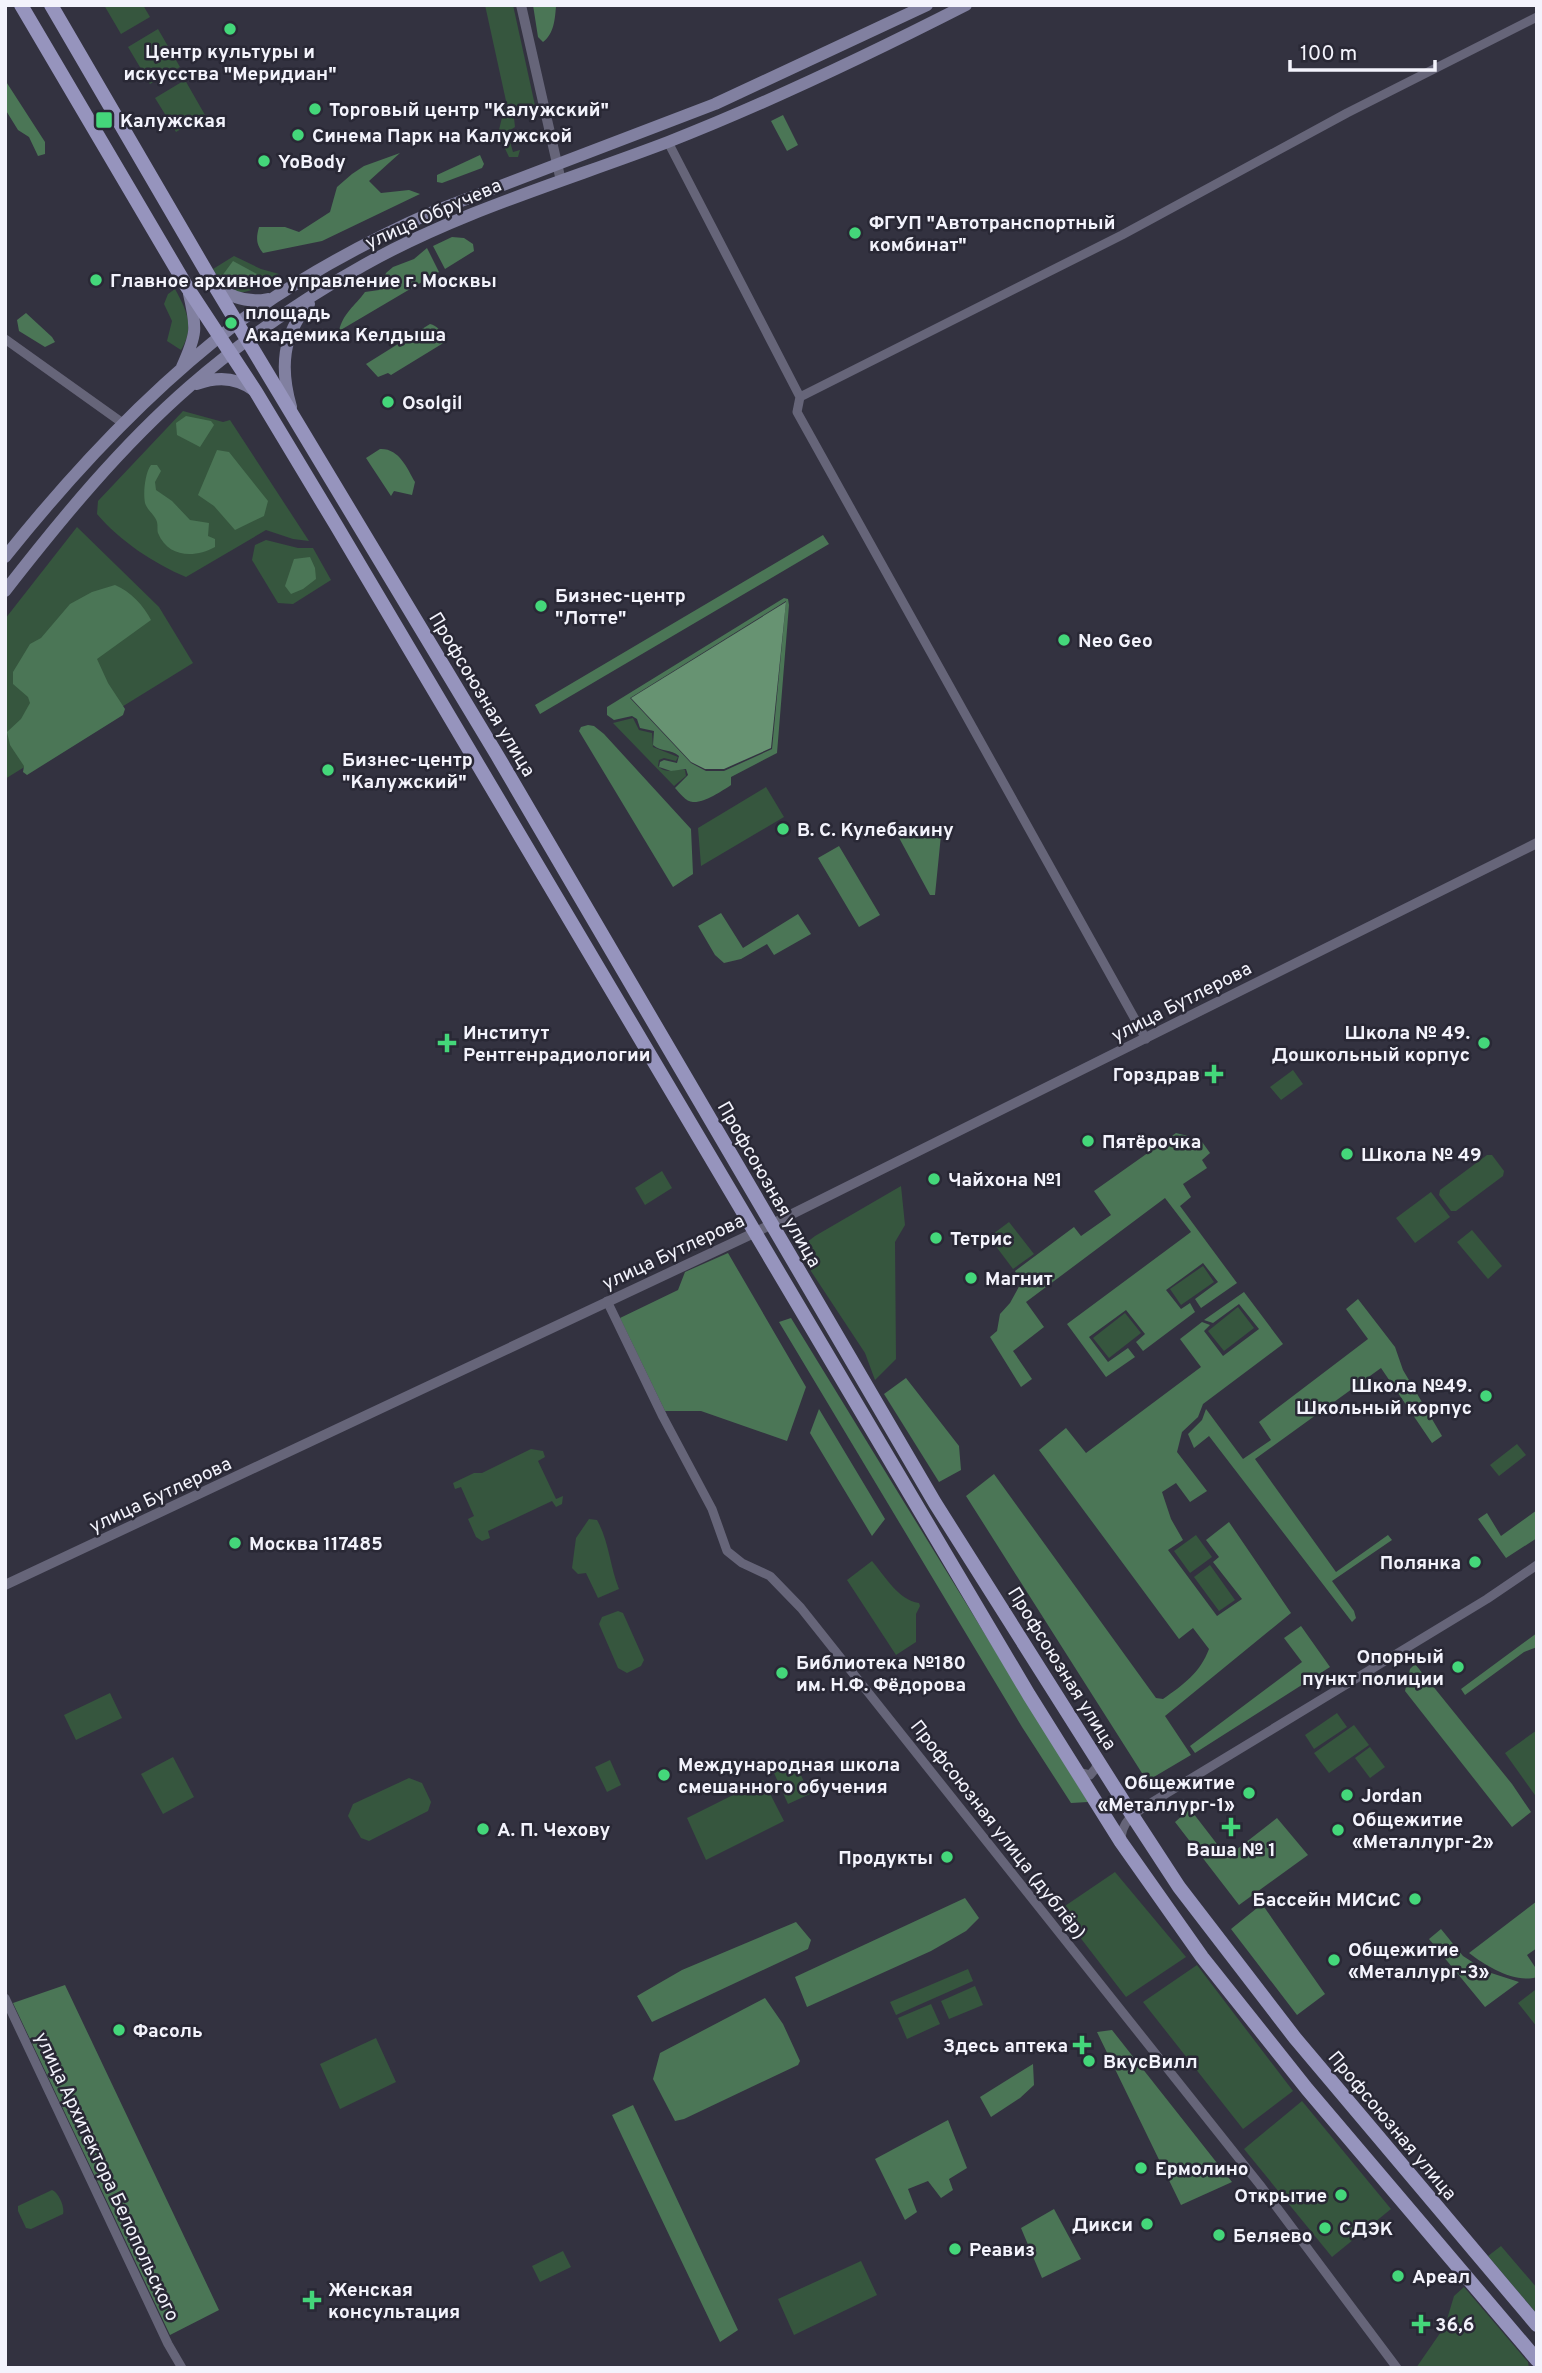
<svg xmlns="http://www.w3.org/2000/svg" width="1542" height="2373" font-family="Overpass,sans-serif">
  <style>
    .green { fill: #36563e }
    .forest { fill: #4b7656; fill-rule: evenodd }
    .water { fill: #679372 }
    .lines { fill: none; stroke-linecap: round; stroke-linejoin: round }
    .minor { stroke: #666579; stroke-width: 9 }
    .tertiary { stroke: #666579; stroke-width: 10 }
    .secondary { stroke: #8180a0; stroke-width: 12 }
    .primary { stroke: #9694bd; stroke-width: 14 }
    .poi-dot { fill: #44d77a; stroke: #292835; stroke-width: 2.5 }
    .labels { text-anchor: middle; stroke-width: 5; stroke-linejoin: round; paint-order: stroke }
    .poi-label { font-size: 19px; font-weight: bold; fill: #f3f3fc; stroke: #292835; text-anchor: start }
    .street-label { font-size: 19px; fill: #f3f3fc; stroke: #292835 }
  </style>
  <rect width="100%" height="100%" fill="#333240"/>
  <path class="green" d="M104,5h39l7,12 -29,17z
    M485,5h28l23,105 -22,8 1,9 -8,5 6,20 7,-2 -2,7h-9l-11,-23 8,-33z
    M158,29l22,38 -30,17 -22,-37z
    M185,80l20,35 -29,17 -21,-34z
    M234,256l27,13 18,5c-28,18 -45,32 -66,-5z
    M175,289c12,22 20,38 6,61l-14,-9 5,-20 -8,-17 4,-10z
    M183,411l40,11 7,-2 79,121 -16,-2 -27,-9 -80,47c-33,-14 -66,-36 -89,-63l1,-13z
    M77,527l82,80 34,56 -188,116v-160z
    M266,540l32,8h15l18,32 -38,24 -15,-1 -26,-43 3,-15z
    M633,718l6,12 13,3 1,14 25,10 -2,4 -12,-3 -5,2 -1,6c8,9 17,2 27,4l1,6 -12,10 -61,-63z
    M766,787l18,30 -83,49 -3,-38z
    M1293,1070l10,14 -22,16 -11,-13z
    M1487,1155h5l12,16 -1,5 -47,35h-5l-12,-16 1,-5z
    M662,1171l10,17 -27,17 -10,-17z
    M901,1186l4,39 -10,17 1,117 -21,21 -10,-27 -68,-103 18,-14z
    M1431,1192l19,25 -35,26 -19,-25z
    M1009,1222l25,32 -21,15 -24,-32z
    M1472,1230l30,36 -14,13 -31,-37z
    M1203,1266l11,16 -33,23 -11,-16z
    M1238,1307l16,21 -30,23 -16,-20z
    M1125,1313l16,20 -32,25 -16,-20z
    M1517,1444l9,11 -27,21 -9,-11z
    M531,1449l12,2 2,6 -7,4 18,38 7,-3 -1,8 -6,3 -4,-6 -64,30 2,7 -8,3 -6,-4 -8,-18 6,-3 -13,-29 -6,2 -2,-6 21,-10h8z
    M589,1519l8,1c12,21 13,47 22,69l-21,9 -12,-25 -8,1 -6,-6 4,-30z
    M1196,1535l16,22 -22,16 -16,-22z
    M872,1561c13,15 26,39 47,42l1,3 -4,8v28l-20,13 -49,-75z
    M1210,1565l25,35 -16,11 -25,-34z
    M618,1611l5,2 21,47 -3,6 -14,7 -9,-5 -19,-44 3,-7z
    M110,1693l12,25 -46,22 -12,-25z
    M1337,1713l10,14 -33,22 -9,-14z
    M1354,1725l15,20 -40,28 -15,-20z
    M1537,1730v68l-32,-45z
    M1370,1747l15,20 -15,11 -15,-20z
    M173,1757l21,40 -31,17 -22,-40z
    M610,1760l11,25 -14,7 -12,-25z
    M795,1763l15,31 -22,10 -14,-31z
    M409,1778l13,5 9,19 -3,9 -59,30 -8,-3 -13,-22 5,-12z
    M763,1780l21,41 -78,39 -19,-42z
    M1115,1872l71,85 -60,40 -67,-87z
    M1197,1965l96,126 -50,38 -100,-127z
    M968,1969l5,12 -77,34 -6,-13z
    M975,1986l8,19 -34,14 -8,-18z
    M1535,1990l2,2v35l-19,-24z
    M931,2004l9,20 -33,15 -9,-21z
    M376,2038l20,44 -56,27 -20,-45z
    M1302,2101l89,108 -59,48 -88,-108z
    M52,2190c7,3 13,17 11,24l-32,15 -5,-1 -8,-17v-5z
    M1501,2246l36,42v26l-49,-58z
    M563,2251l8,16 -31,15 -8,-16z
    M861,2261l16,34 -83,40 -16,-36z
    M1464,2287l64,75 1,6h-113l29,-42 9,-30z"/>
  <path class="forest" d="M533,5l23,1c-1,13 -2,28 -13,36l-5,-5z
    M5,80l40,62v12l-7,2 -9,-19 -11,-7 -13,-21z
    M783,115l15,30 -11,6 -16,-30z
    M400,153l-31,28 12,12 28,-3 11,4 -98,47 -59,12c-7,-9 -7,-15 -4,-26h26l14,5 31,-20 7,-25 15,-13 12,-8z
    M480,155l4,9 -2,4 -40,15 -5,-1v-7z
    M452,237l12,1 9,6 1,7 -29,18 -12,-23z
    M427,248l12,24 -100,59c4,-18 16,-25 26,-39l14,-2 7,-17 7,-6 21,-8z
    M233,261l24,13 -12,15 -23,-13z
    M26,313l26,24 3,5 -10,5 -26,-16 -2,-11z
    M430,324c7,1 12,9 16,15l-1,3 -54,33 -3,-2 -10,4 -12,-13z
    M186,416l25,5 3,4 -14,22 -23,-12 -1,-12z
    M380,449c19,-1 27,19 35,33l-3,13 -18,-4 -3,5 -25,-38z
    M217,450l12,2 39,49 -4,15 -29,14 -21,-24 -16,-11z
    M151,465h6l4,6 -6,11 1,8 16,11 18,19 19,3 -1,13 7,3v8c-20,11 -47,11 -57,-14 -1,-3 0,-7 -1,-11 -2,-7 -10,-12 -12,-19 -2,-10 0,-30 6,-38z
    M823,535l6,9 -289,170 -5,-9z
    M310,557l5,11 1,11 -13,10 -12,5 -6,-8 9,-27z
    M115,585c15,6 29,21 36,35l-54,39 11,24 17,26 -2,6 -96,60 -4,-3 1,-6 -14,-21 -3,-13 14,-13 9,-16 -2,-6 -15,-13v-12l17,-28 11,-6 29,-34 22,-12z
    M784,598l4,1 1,6 -12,148 -46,24v8c-9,6 -27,18 -38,17 -7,0 -14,-10 -18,-14l13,-13 -2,-6 -15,2 -12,-4 1,-5 4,-2 13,3 2,-7c-8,-7 -18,-4 -26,-11l1,-14 -14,-3 -3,-9 -5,-3 -18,4 -7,-5v-8zM786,601l-14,148 -48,22h-18l-15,-8 -61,-65z
    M588,725l6,1 10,8 87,95 2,45 -20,13 -94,-156 2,-4z
    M897,834l44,1 -6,60h-5z
    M839,846l41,69 -21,12 -41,-69z
    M721,913l22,35 55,-34 13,20 -37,21 -7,-11 -26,15 -17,4 -9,-8 -17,-29z
    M1176,1133l24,6 10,14 -8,7 5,8 -24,16 8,13 -11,9 57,77 -36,25 -6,-9 23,-17 -15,-19 -37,27 15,19 9,-6 5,9 -52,39 -7,-9 9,-8 -19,-24 -37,27 19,25 20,-14 7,9 -29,20 -39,-53 124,-92 -26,-34 -139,104 18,25 -31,24 19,28 -11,8 -31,-50 7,-6 3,-17 10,-11 11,-20 -6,-12 59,-44 7,9 30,-21 -17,-24z
    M728,1253l78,134 -19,54 -86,-30h-36l-45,-93 58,-28 7,-18z
    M1244,1292l39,52 -80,60 -5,13 -16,15 -5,20 30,39 -17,11 -14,-19 -14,9 9,27 12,21 -15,10 49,66 25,-17 -29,-37 6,-5 -13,-17 23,-18 62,91 -126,103 26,39 -44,26 -181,-285 28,-22 162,224 7,1c20,-14 37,-26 46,-50l-16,-21 -14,11 -140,-189 27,-22 20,25 115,-86 -21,-28 22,-17 8,3 -6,6 19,25 36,-27 -20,-25 -26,19 -9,-3z
    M1358,1299l37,48 8,23 39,66 -10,7 -51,-75 -126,91 81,113 52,-37 4,5 -60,41 22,30 2,7 -4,4 -143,-186 -15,12 -6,-14 14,-14 4,-11 37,50 28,-19 -12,-18 109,-83 -22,-30z
    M791,1318l297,484 -17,1 -49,-76 -243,-405z
    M906,1378l53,68 2,24 -22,12 -55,-88z
    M819,1409l66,110 -13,17 -62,-103z
    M1537,1510v28l-31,20 -28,-39 9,-6 14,23z
    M1301,1626l29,41 -135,86 -5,-7 112,-84 -18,-24z
    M1537,1633v14l-13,5 -59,43 -4,-6z
    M1415,1664l97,120 19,28 -19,15 -107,-136 5,-22z
    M1190,1809l37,48 50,-39 31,37 -69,50 -64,-83z
    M965,1898l14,20 -13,13 -35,20 -124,56 -12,-30z
    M1537,1901v47l-10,7 10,15v7c-22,7 -51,-11 -68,-24z
    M1262,1904l63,90 -28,21 -66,-86z
    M796,1922l15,18 -3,9 -156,73 -15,-26 45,-26z
    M1441,1929l22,27 25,16 31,10 -34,25 -56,-68z
    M65,1985l154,325 -49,25 -157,-332z
    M765,1998l18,26 17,37 -2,4 -114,54 -9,2 -22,-42 7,-26z
    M1112,2030l120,152 -51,23 -84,-173z
    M1033,2064l1,21 -14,13 -29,19 -11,-20z
    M633,2105l105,225 -18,12 -108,-227z
    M948,2120l19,48 -18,11 4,11 -12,8 -13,-17 -20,8 9,23 -12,8 -30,-61z
    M1054,2209l27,50 -39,19 -21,-50z"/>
  <path class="water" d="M786,602l-15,146 -47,21h-19l-14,-7 -60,-64z"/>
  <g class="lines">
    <path class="minor" d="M668,142l132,255 -3,15 349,627
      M5,339l119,85
      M800,397l322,-162 225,-122 190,-96
      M607,1301l56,116 49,92 15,42 15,12 28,13 31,32 459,577 137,183
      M1077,1772l13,3 6,-7 1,-8
      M1121,1841c0,-22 16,-29 33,-40l333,-202 50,-34
      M5,1998l163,346 14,24"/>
    <path class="tertiary" d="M521,5l40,176
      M5,1585l749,-352 783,-390"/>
    <path class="secondary" d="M217,286c16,13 32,17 51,13
      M182,367c15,-33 15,-39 7,-73
      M197,384c21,-8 40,-7 58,7
      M291,407c-11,-38 -9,-72 18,-103
      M5,557c68,-85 144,-167 231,-233 61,-45 129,-82 199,-113l280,-107 212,-99
      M5,591c56,-72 116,-145 185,-205 53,-46 113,-87 174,-121 96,-54 202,-84 304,-123 102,-40 200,-87 298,-137"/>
    <path class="primary" d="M21,5l166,282 69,105 80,133 693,1170 92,147 81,115 105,132 230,271
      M51,5l162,278 284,472 438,748 197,312 47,72 116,151 242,287"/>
  </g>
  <g class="poi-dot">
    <circle cx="230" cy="29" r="7"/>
    <circle cx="315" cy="109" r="7"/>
    <rect x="95" y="111" width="18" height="18" rx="3.5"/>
    <circle cx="298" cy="135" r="7"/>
    <circle cx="264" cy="161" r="7"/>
    <circle cx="855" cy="233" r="7"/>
    <circle cx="96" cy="280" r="7"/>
    <circle cx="231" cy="323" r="7"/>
    <circle cx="388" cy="402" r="7"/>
    <circle cx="541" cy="606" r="7"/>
    <circle cx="1064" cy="640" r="7"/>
    <circle cx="328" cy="770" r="7"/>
    <circle cx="783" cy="829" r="7"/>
    <path d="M443.5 1032.5h7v7h7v7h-7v7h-7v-7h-7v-7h7z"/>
    <circle cx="1484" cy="1043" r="7"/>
    <path d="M1210.5 1063.5h7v7h7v7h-7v7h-7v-7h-7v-7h7z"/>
    <circle cx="1088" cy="1141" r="7"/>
    <circle cx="1347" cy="1154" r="7"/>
    <circle cx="934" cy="1179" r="7"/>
    <circle cx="936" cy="1238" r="7"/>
    <circle cx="971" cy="1278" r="7"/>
    <circle cx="1486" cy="1396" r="7"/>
    <circle cx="235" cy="1543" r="7"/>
    <circle cx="1475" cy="1562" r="7"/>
    <circle cx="1458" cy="1667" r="7"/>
    <circle cx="782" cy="1673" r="7"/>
    <circle cx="664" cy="1775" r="7"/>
    <circle cx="1249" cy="1793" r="7"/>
    <circle cx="1347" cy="1795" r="7"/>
    <path d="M1227.5 1816.5h7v7h7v7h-7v7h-7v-7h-7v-7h7z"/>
    <circle cx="483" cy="1829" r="7"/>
    <circle cx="1338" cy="1830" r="7"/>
    <circle cx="947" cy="1857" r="7"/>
    <circle cx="1415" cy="1899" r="7"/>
    <circle cx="1334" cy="1960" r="7"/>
    <circle cx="119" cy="2030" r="7"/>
    <path d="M1078.5 2034.5h7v7h7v7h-7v7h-7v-7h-7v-7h7z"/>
    <circle cx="1089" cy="2061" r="7"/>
    <circle cx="1141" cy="2168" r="7"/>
    <circle cx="1341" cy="2195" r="7"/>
    <circle cx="1147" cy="2224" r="7"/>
    <circle cx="1325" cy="2228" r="7"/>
    <circle cx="1219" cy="2235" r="7"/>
    <circle cx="955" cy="2249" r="7"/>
    <circle cx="1398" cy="2276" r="7"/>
    <path d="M308.5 2289.5h7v7h7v7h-7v7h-7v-7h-7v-7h7z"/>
    <path d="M1417.5 2313.5h7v7h7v7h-7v7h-7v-7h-7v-7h7z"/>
  </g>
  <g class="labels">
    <g class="poi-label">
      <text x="230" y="58" text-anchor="middle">Центр культуры и<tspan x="230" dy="22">искусства "Меридиан"</tspan></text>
      <text x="329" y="116">Торговый центр "Калужский"</text>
      <text x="120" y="127">Калужская</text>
      <text x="312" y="142">Синема Парк на Калужской</text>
      <text x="278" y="168">YoBody</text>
      <text x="869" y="229">ФГУП "Автотранспортный<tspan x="869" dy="22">комбинат"</tspan></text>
      <text x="110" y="287">Главное архивное управление г. Москвы</text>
      <text x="245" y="319">площадь<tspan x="245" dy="22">Академика Келдыша</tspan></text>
      <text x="402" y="409">Osolgil</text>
      <text x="555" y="602">Бизнес-центр<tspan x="555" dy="22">"Лотте"</tspan></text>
      <text x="1078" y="647">Neo Geo</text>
      <text x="342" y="766">Бизнес-центр<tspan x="342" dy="22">"Калужский"</tspan></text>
      <text x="797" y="836">В. С. Кулебакину</text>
      <text x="463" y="1039">Институт<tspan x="463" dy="22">Рентгенрадиологии</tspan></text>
      <text x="1470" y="1039" text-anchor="end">Школа № 49.<tspan x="1470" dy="22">Дошкольный корпус</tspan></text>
      <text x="1200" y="1081" text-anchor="end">Горздрав</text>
      <text x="1102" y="1148">Пятёрочка</text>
      <text x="1361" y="1161">Школа № 49</text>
      <text x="948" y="1186">Чайхона №1</text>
      <text x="950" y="1245">Тетрис</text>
      <text x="985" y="1285">Магнит</text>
      <text x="1472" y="1392" text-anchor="end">Школа №49.<tspan x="1472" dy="22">Школьный корпус</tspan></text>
      <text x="249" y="1550">Москва 117485</text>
      <text x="1461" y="1569" text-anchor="end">Полянка</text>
      <text x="1444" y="1663" text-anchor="end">Опорный<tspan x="1444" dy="22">пункт полиции</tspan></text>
      <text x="796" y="1669">Библиотека №180<tspan x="796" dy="22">им. Н.Ф. Фёдорова</tspan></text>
      <text x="678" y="1771">Международная школа<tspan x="678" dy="22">смешанного обучения</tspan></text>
      <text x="1235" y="1789" text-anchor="end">Общежитие<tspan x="1235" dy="22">«Металлург-1»</tspan></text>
      <text x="1361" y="1802">Jordan</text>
      <text x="1352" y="1826">Общежитие<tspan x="1352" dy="22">«Металлург-2»</tspan></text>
      <text x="497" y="1836">А. П. Чехову</text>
      <text x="1231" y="1856" text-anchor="middle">Ваша № 1</text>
      <text x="933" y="1864" text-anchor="end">Продукты</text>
      <text x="1401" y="1906" text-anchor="end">Бассейн МИСиС</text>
      <text x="1348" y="1956">Общежитие<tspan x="1348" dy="22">«Металлург-3»</tspan></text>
      <text x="133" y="2037">Фасоль</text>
      <text x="1068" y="2052" text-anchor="end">Здесь аптека</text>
      <text x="1103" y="2068">ВкусВилл</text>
      <text x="1155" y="2175">Ермолино</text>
      <text x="1327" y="2202" text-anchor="end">Открытие</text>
      <text x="1133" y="2231" text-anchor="end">Дикси</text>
      <text x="1339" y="2235">СДЭК</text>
      <text x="1233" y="2242">Беляево</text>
      <text x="969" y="2256">Реавиз</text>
      <text x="1412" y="2283">Ареал</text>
      <text x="328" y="2296">Женская<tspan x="328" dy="22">консультация</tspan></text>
      <text x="1435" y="2331">36,6</text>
    </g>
    <g class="street-label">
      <text transform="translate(433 213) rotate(-24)" y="7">улица Обручева</text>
      <text transform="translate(483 694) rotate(59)" y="7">Профсоюзная улица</text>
      <text transform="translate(1181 1001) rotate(-27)" y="7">улица Бутлерова</text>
      <text transform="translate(770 1184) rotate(60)" y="7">Профсоюзная улица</text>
      <text transform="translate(673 1251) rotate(-25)" y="7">улица Бутлерова</text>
      <text transform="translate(160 1494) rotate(-25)" y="7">улица Бутлерова</text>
      <text transform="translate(1063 1668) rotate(58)" y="7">Профсоюзная улица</text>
      <text transform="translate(999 1829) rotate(52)" y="7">Профсоюзная улица (дублёр)</text>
      <text transform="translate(1393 2125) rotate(50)" y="7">Профсоюзная улица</text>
      <text transform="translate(108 2176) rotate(65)" y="7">улица Архитектора Белопольского</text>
    </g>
  </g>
  <rect width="1542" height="2373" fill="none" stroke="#f3f3fc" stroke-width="14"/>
  <path d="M1290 60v10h145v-10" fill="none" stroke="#f3f3fc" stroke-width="3.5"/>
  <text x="1300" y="60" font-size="21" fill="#f3f3fc" stroke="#292835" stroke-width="5" paint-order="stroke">100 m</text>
</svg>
